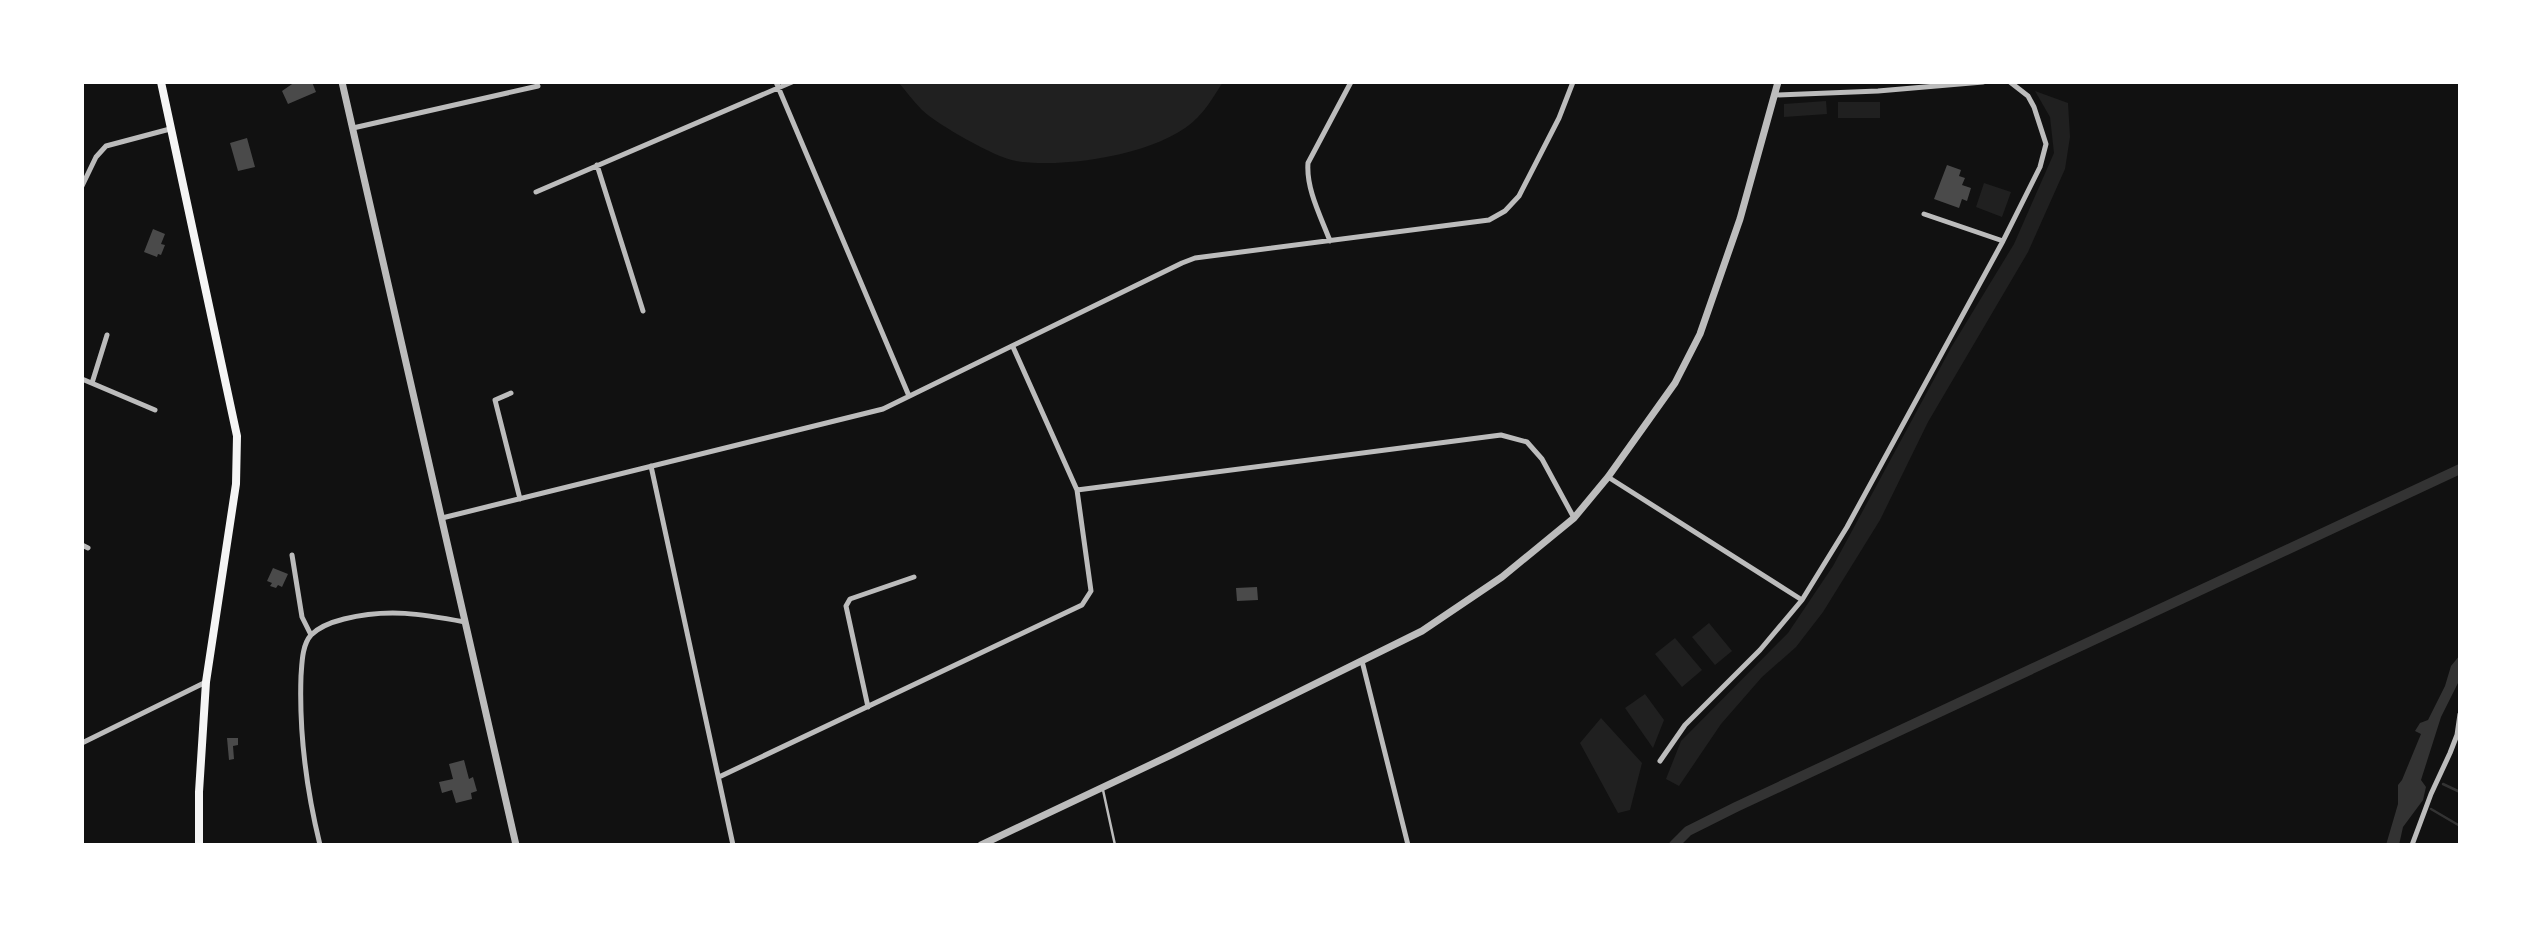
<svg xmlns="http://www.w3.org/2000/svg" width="2542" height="927" font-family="'PT Sans Narrow',sans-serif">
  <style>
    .green { fill: #202020 }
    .water { fill: #333 }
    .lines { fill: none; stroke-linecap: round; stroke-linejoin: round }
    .stream { stroke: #333; stroke-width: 2.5 }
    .canal { stroke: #333; stroke-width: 10 }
    .building { fill: #4a4a4a }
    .service { stroke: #bcbcbc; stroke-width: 2.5 }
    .minor { stroke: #bcbcbc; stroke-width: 5 }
    .tertiary { stroke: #bcbcbc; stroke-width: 7 }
    .secondary { stroke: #f5f5f5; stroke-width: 8 }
  </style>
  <rect width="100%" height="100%" fill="#111"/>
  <path class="green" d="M898,82h325c-8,12 -15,25 -25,35 -34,37 -134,52 -182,44 -20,-3 -78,-36 -94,-51 -8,-8 -16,-19 -24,-28z
    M2035,91l33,12 2,34 -5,32 -37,83 -100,170 -48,98 -57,92 -27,35 -34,30 -41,47 -42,62 -13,-7 15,-38 107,-108 45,-67 119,-220 62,-102 40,-91 -4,-36z
    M1826,101l1,13 -43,3v-13z
    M1838,102h42v16h-42z
    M1984,183l27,9 -9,25 -26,-10z
    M1709,623l23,28 -17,14 -23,-28z
    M1675,638l27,32 -20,17 -27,-33z
    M1645,694l19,26 -11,28 -28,-40z
    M1601,718l41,45 -12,47 -12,3 -38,-70z"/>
  <path class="water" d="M2460,655v24l-19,38 -20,63 5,7 -3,13 -20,27 -4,18h-13l12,-41v-19l4,-5 19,-46 -6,-3 5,-8 8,-3 17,-34 6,-20z"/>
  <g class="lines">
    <path class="stream" d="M2443,784l17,8
      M2431,809l29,17"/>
    <path class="canal" d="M1674,845l14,-14 48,-24 724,-338"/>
  </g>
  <path class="building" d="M295,82h17l4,10 -28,12 -6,-13z
    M247,138l8,29 -17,4 -8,-28z
    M1947,165l14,5 -2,6 6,2 -3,7 9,3 -4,13 -5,-2 -3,9 -25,-9z
    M153,229l12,5 -4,10 4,1 -4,10 -3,-1 -1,3 -13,-5z
    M273,568l15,6 -6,13 -4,-2 -2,3 -6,-2 2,-3 -5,-2z
    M1257,587l1,13 -21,1 -1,-13z
    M227,738h11v7l-5,1 1,13 -5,1z
    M464,760l5,19 4,-2 4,14 -6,2 1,6 -16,4 -4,-13 -10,3 -3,-11 14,-3 -4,-15z"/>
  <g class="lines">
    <path class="service" d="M1103,790l12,55"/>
    <path class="minor" d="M776,82l133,314
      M1775,95l103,-4 105,-9
      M353,128l185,-42
      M597,165l46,146
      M82,186l14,-29 10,-11 64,-17
      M536,192l256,-110
      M1924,214l79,27
      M1330,241c-9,-24 -24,-52 -22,-78l43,-81
      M82,379l73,31
      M92,383l15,-48
      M511,393l-16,7 25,99
      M651,466l82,379
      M1608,477l194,123
      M1077,490l424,-55 26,7 15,17 32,59
      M442,518l441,-109 299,-146 13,-5 294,-38 16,-9 14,-15 40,-78 14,-36
      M82,545l6,3
      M292,555l10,62 9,18
      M1362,661l46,184
      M868,707l-22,-101 4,-7 64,-22
      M82,743l124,-61
      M1660,761l25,-36 75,-75 42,-50 45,-73 156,-286 37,-74 6,-23 -12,-37 -6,-11 -18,-14
      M719,777l363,-172 9,-14 -14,-101 -64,-143
      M320,845c-14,-57 -21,-111 -19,-169 1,-13 1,-31 10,-41 9,-9 21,-13 33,-16 44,-11 78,-5 121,3
      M2412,845l19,-51 19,-41 7,-18 3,-21"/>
    <path class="tertiary" d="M342,82l174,763
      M981,845l190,-90 251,-124 80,-54 72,-59 34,-41 67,-94 25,-49 40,-115 38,-137"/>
    <path class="secondary" d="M161,82l76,354 -1,48 -30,198 -7,110v53"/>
  </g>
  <rect width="2542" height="927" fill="none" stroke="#ffffff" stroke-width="168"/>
</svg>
